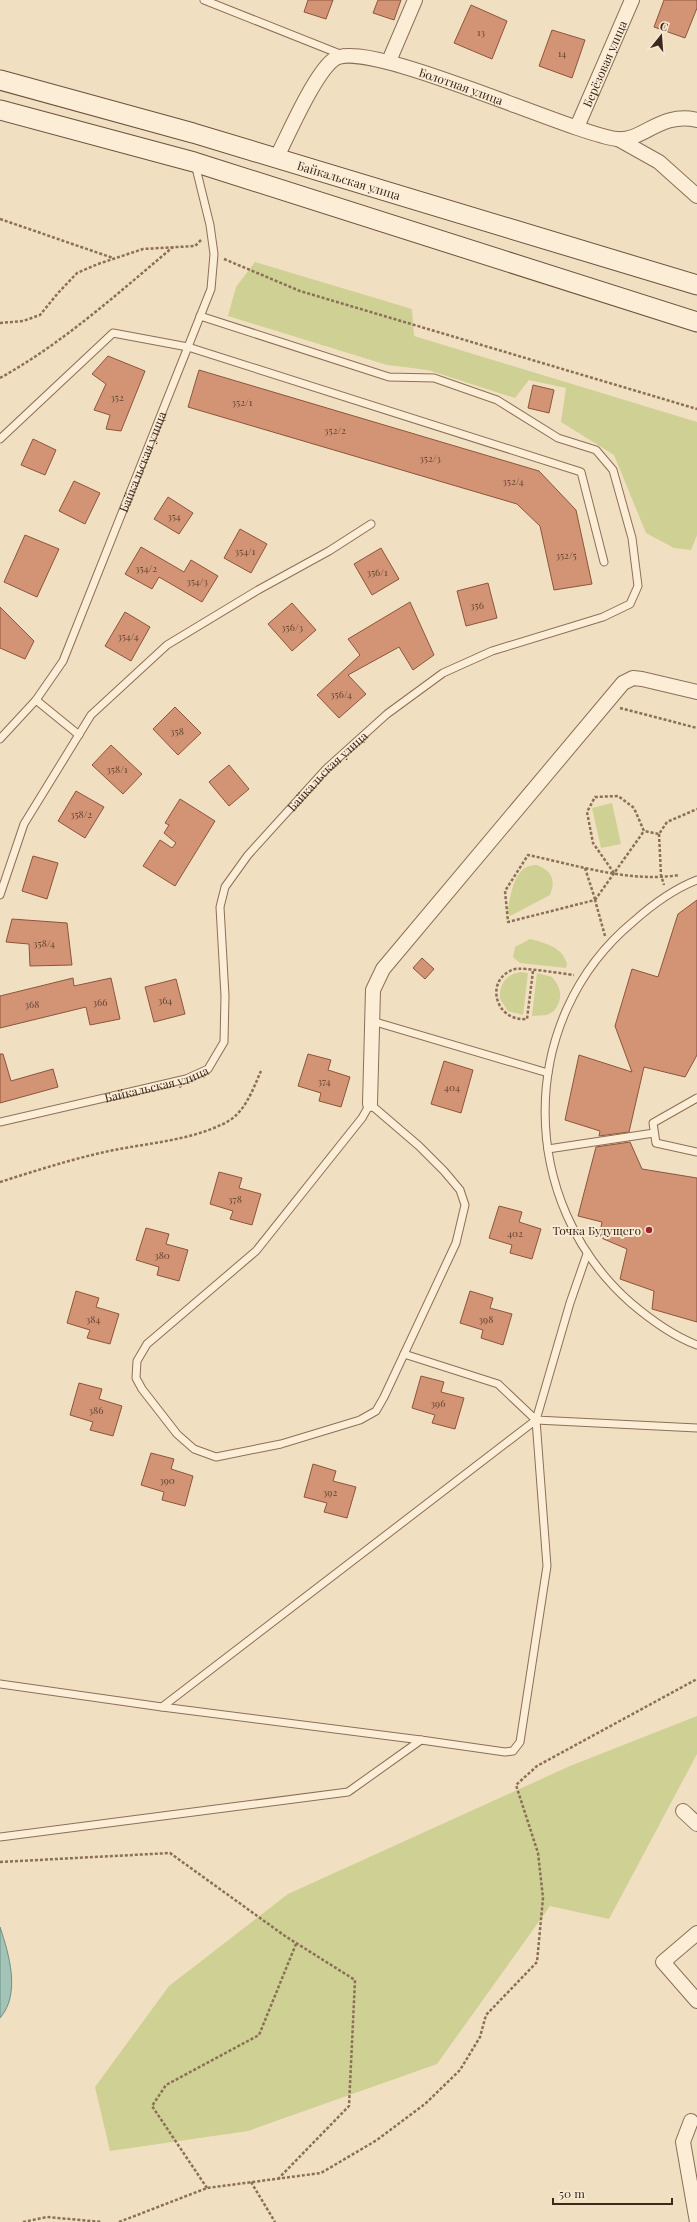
<svg xmlns="http://www.w3.org/2000/svg" width="697" height="2222" font-family="'Playfair Display',serif">
	<style>
		.green { fill: #ced094 }
		.water { fill: #a4c3b8; stroke: #6a9285 }
		.building { fill: #d29475; stroke: #8d553b }
		.lines { fill: none; stroke-linecap: round; stroke-linejoin: round }
		.service-casing { stroke: #8c6f57; stroke-width: 9 }
		.minor-casing { stroke: #8c6f57; stroke-width: 16 }
		.secondary-casing { stroke: #6e503b; stroke-width: 21 }
		.path { stroke: #8c6f57; stroke-width: 2.5; stroke-dasharray: 3 2; stroke-linecap: butt }
		.service { stroke: #fbedd6; stroke-width: 7 }
		.minor { stroke: #fbedd6; stroke-width: 14 }
		.secondary { stroke: #fbedd6; stroke-width: 19 }
		.poi-dot { fill: #a0232d; stroke: #f8ead2; stroke-width: 1.5 }
		.labels { text-anchor: middle; dominant-baseline: central; stroke-width: 4; stroke-linejoin: round; paint-order: stroke }
		.number-label { font-size: 10px; fill: #614433 }
		.street-label { font-size: 12px; fill: #3b291d; stroke: #f8ead2 }
		.poi-label { font-size: 12px; fill: #3b291d; stroke: #f8ead2; text-anchor: end }
	</style>
	<rect width="100%" height="100%" fill="#f1dfc2"/>
	<g class="green">
		<path d="M255,262l157,47 2,27 283,86v113l-6,15 -17,-2 -28,-15 -32,-78 -53,-33 5,-34 -37,-8 -14,18 -87,-28 -41,-5 -159,-49 8,-29z"/>
		<path d="M612,803l9,41 -20,4 -9,-40z"/>
		<path d="M537,865c15,6 19,15 13,30l-40,21 -3,-4c5,-19 6,-47 30,-47z"/>
		<path d="M530,939c15,4 33,8 37,25l-1,4 -46,-5 -7,-6 2,-10z"/>
		<path d="M520,972l8,1 -5,42 -15,-4 -8,-12c-1,-15 6,-24 20,-27z"/>
		<path d="M537,973l15,4c10,11 11,22 2,34l-7,4 -15,1z"/>
		<path d="M697,1716v38l-88,165 -59,-13 -113,158 -189,67 -138,20 -15,-64 74,-101 119,-92 282,-128z"/>
	</g>
	<path class="water" d="M0,1927c9,27 21,67 0,91z"/>
	<g class="building">
		<path d="M308,0h25l-7,19 -22,-7z"/>
		<path d="M378,0h23l-7,20 -21,-7z"/>
		<path d="M664,0h33v8l-12,30 -31,-11z"/>
		<path d="M471,5l36,16 -15,38 -38,-16z"/>
		<path d="M552,30l33,10 -13,38 -33,-12z"/>
		<path d="M108,356l37,15 -24,60 -15,-2 4,-14 -16,-5 12,-26 -14,-10z"/>
		<path d="M199,370l340,101 37,39 16,74 -38,6 -14,-64 -23,-22 -329,-97z"/>
		<path d="M533,385l21,5 -5,23 -21,-5z"/>
		<path d="M33,439l23,11 -11,25 -24,-10z"/>
		<path d="M74,481l26,12 -15,31 -26,-13z"/>
		<path d="M168,497l25,16 -14,21 -25,-15z"/>
		<path d="M240,529l27,15 -16,29 -27,-15z"/>
		<path d="M25,535l34,14 -22,48 -33,-15z"/>
		<path d="M141,547l43,25 7,-12 27,16 -16,26 -43,-25 -7,12 -27,-15z"/>
		<path d="M381,548l18,31 -27,16 -18,-31z"/>
		<path d="M488,583l9,35 -31,8 -9,-35z"/>
		<path d="M410,602l24,53 -21,15 -14,-23 -51,28 18,19 -27,24 -22,-23 43,-40 -12,-16z"/>
		<path d="M292,603l24,27 -24,21 -24,-27z"/>
		<path d="M0,607l34,34 -9,18 -25,-11z"/>
		<path d="M125,612l25,15 -19,34 -26,-15z"/>
		<path d="M175,707l26,26 -23,22 -25,-26z"/>
		<path d="M111,745l31,29 -19,20 -31,-29z"/>
		<path d="M229,765l20,24 -20,17 -20,-24z"/>
		<path d="M76,791l28,16 -19,31 -27,-17z"/>
		<path d="M180,799l35,22 -40,65 -32,-20 17,-26 12,8 4,-5 -12,-10 5,-8 -4,-2z"/>
		<path d="M33,856l25,7 -11,36 -25,-8z"/>
		<path d="M697,900v155l-12,22 -41,-10 -15,65 -30,4 1,-5 -35,-11 14,-65 53,17 -17,-46 17,-57 26,8 20,-63z"/>
		<path d="M12,919l55,4 5,42 -42,1 -1,-22 -23,-2z"/>
		<path d="M422,958l12,11 -9,10 -12,-11z"/>
		<path d="M73,978l1,8 37,-8 9,41 -30,6 -4,-18 -86,21v-32z"/>
		<path d="M176,979l9,35 -31,8 -9,-35z"/>
		<path d="M0,1054h3l8,27 42,-12 5,18 -58,16z"/>
		<path d="M308,1054l23,6 -3,10 22,7 -9,30 -22,-6 2,-8 -23,-7z"/>
		<path d="M444,1061l29,9 -12,43 -30,-9z"/>
		<path d="M630,1142l12,27 55,9v144l-45,-13 2,-18 -34,-12 7,-30 -28,-12 3,-15 -24,-6 18,-69z"/>
		<path d="M219,1172l23,6 -3,10 22,6 -9,31 -22,-6 3,-8 -23,-7z"/>
		<path d="M499,1206l23,6 -3,10 22,7 -9,30 -22,-6 2,-8 -23,-7z"/>
		<path d="M146,1228l23,6 -3,10 22,6 -9,31 -22,-6 2,-8 -23,-7z"/>
		<path d="M76,1291l23,7 -3,9 23,7 -9,30 -23,-6 3,-8 -23,-7z"/>
		<path d="M470,1291l23,7 -3,10 22,6 -9,31 -22,-7 2,-8 -23,-7z"/>
		<path d="M421,1376l23,6 -3,10 23,6 -9,31 -23,-6 3,-8 -23,-7z"/>
		<path d="M79,1383l23,6 -3,10 23,7 -9,30 -23,-6 3,-8 -23,-7z"/>
		<path d="M151,1453l23,6 -3,10 22,7 -8,30 -23,-6 2,-8 -23,-7z"/>
		<path d="M313,1464l23,7 -3,10 23,6 -9,31 -23,-6 3,-9 -23,-6z"/>
	</g>
	<g class="lines">
		<g class="service-casing">
			<g id="service">
				<path d="M204,0l141,56"/>
				<path d="M0,439l113,-106 75,14 393,125 23,90"/>
				<path d="M36,700l43,35"/>
				<path id="s1" d="M0,739l36,-39 27,-39 148,-372 3,-35 -4,-29 -15,-61"/>
				<path d="M697,880c-23,9 -45,25 -63,41 -119,98 -117,282 -3,382 20,17 42,33 66,42"/>
				<path d="M0,895l24,-71 67,-109 76,-70 91,-55 71,-39 42,-27"/>
				<path d="M372,1021l176,52"/>
				<path d="M697,1098l-44,25 3,20 41,9"/>
				<path d="M370,1104l49,42 25,25 16,19 5,15 -9,38 -72,154 -8,14 -16,9 -79,24 -65,13 -22,-8 -17,-15 -35,-45 -6,-11 1,-17 10,-17 109,-93 106,-133z"/>
				<path id="s2" d="M0,1122l186,-43 22,-10 16,-27 1,-46 -5,-89 5,-20 23,-32 78,-86 61,-55 56,-41 49,-22 111,-34 27,-13 8,-18 -6,-48 -19,-68 -17,-20 -38,-12 -61,-38 -63,-22 -45,-1 -189,-61"/>
				<path d="M548,1149l106,-16"/>
				<path d="M587,1254l-17,49 -34,117 161,8"/>
				<path d="M0,1684l162,23 374,-287"/>
				<path d="M162,1707l259,33"/>
				<path d="M0,1837l348,-45 73,-52 84,12 8,-1 7,-9 27,-176 -11,-146 -38,-36 -94,-30"/>
			</g>
		</g>
		<g class="minor-casing">
			<g id="minor">
				<path d="M389,61l26,-61"/>
				<path id="s3" d="M577,127l55,-127"/>
				<path d="M618,139l41,23 38,34"/>
				<path id="s4" d="M276,159c12,-24 38,-84 57,-99 29,-25 236,73 284,79 25,3 44,-28 80,-19"/>
				<path d="M370,1104l3,-114 10,-21 240,-286 10,-5 9,1 55,13"/>
				<path d="M683,1811l14,13"/>
				<path d="M697,1933l-34,29 34,39"/>
				<path d="M691,2121l-8,21 14,80"/>
			</g>
		</g>
		<g class="secondary-casing">
			<g id="secondary">
				<path id="s5" d="M0,80l193,53 504,152"/>
				<path d="M0,110l194,52 503,160"/>
			</g>
		</g>
		<g class="path">
			<path d="M0,219l113,39"/>
			<path d="M224,259l76,32 397,118"/>
			<path d="M0,323l23,-2 17,-6 18,-22 19,-20 21,-9 45,-15 52,-3 6,-6"/>
			<path d="M0,378c63,-35 117,-84 173,-131"/>
			<path d="M620,708l77,20"/>
			<path d="M659,834l2,41 3,10"/>
			<path d="M585,868l10,31"/>
			<path d="M614,873l-21,-30 -6,-31 8,-15 23,-1 16,12 10,23 15,3 8,-12 30,-13"/>
			<path d="M595,900l49,-69"/>
			<path d="M605,936l-10,-36 -87,22 -3,-31 23,-36c48,10 102,28 151,20"/>
			<path d="M533,971l-6,48c-33,3 -43,-41 -12,-50 7,-2 50,5 59,6"/>
			<path d="M0,1182c38,-12 75,-24 114,-32 36,-7 76,-10 109,-26 22,-10 29,-33 38,-53"/>
			<path d="M0,1862l170,-9 115,83 70,44 -6,126 -71,73"/>
			<path d="M251,2182l24,40"/>
			<path d="M207,2188l-55,-82 14,-21 93,-50 37,-91"/>
			<path d="M23,2222l24,-5 55,5"/>
			<path d="M119,2222l88,-34 114,-15 56,-33 48,-36 35,-34 20,-33 6,-22 51,-53 6,-64 -5,-45 -22,-68 21,-19 160,-87"/>
		</g>
		<use href="#service" class="service"/>
		<use href="#minor" class="minor"/>
		<use href="#secondary" class="secondary"/>
	</g>
	<circle class="poi-dot" cx="649" cy="1230" r="4"/>
	<g class="labels">
		<g class="number-label">
			<text x="481" y="32">13</text>
			<text x="562" y="53">14</text>
			<text x="117" y="397">352</text>
			<text x="242" y="402">352/1</text>
			<text x="335" y="430">352/2</text>
			<text x="430" y="458">352/3</text>
			<text x="513" y="481">352/4</text>
			<text x="174" y="516">354</text>
			<text x="245" y="551">354/1</text>
			<text x="566" y="555">352/5</text>
			<text x="146" y="568">354/2</text>
			<text x="377" y="572">356/1</text>
			<text x="197" y="581">354/3</text>
			<text x="477" y="605">356</text>
			<text x="292" y="627">356/3</text>
			<text x="128" y="636">354/4</text>
			<text x="341" y="694">356/4</text>
			<text x="177" y="731">358</text>
			<text x="117" y="769">358/1</text>
			<text x="81" y="814">358/2</text>
			<text x="44" y="943">358/4</text>
			<text x="165" y="1000">364</text>
			<text x="100" y="1002">366</text>
			<text x="32" y="1004">368</text>
			<text x="324" y="1081">374</text>
			<text x="452" y="1087">404</text>
			<text x="235" y="1199">378</text>
			<text x="515" y="1233">402</text>
			<text x="162" y="1255">380</text>
			<text x="93" y="1319">384</text>
			<text x="486" y="1319">398</text>
			<text x="438" y="1403">396</text>
			<text x="96" y="1410">386</text>
			<text x="167" y="1480">390</text>
			<text x="330" y="1492">392</text>
		</g>
		<g class="street-label">
			<text stroke="none"><textPath href="#s3" startOffset="69">Берёзовая улица</textPath></text>
			<text stroke="none"><textPath href="#s4" startOffset="248">Болотная улица</textPath></text>
			<text stroke="none"><textPath href="#s5" startOffset="363">Байкальская улица</textPath></text>
			<text stroke="none"><textPath href="#s1" startOffset="315">Байкальская улица</textPath></text>
			<text stroke="none"><textPath href="#s2" startOffset="557">Байкальская улица</textPath></text>
			<text stroke="none"><textPath href="#s2" startOffset="161">Байкальская улица</textPath></text>
		</g>
		<g class="poi-label">
			<text x="641" y="1230">Точка Будущего</text>
		</g>
	</g>
	<g transform="translate(661 36) rotate(17)" stroke="#f8ead2" stroke-width="3" paint-order="stroke">
	<path d="M0-3L7 15L0 10L-7 15Z" fill="#3b291d"/>
	<text y="-6" font-size="11" font-weight="bold" text-anchor="middle" fill="#3b291d">С</text>
	</g>
	<path d="M553 2198v6h119v-6" fill="none" stroke="#3b291d" stroke-width="2"/>
	<text x="559" y="2198" font-size="12" fill="#3b291d" stroke="#f8ead2" stroke-width="3" paint-order="stroke">50 m</text>
</svg>
